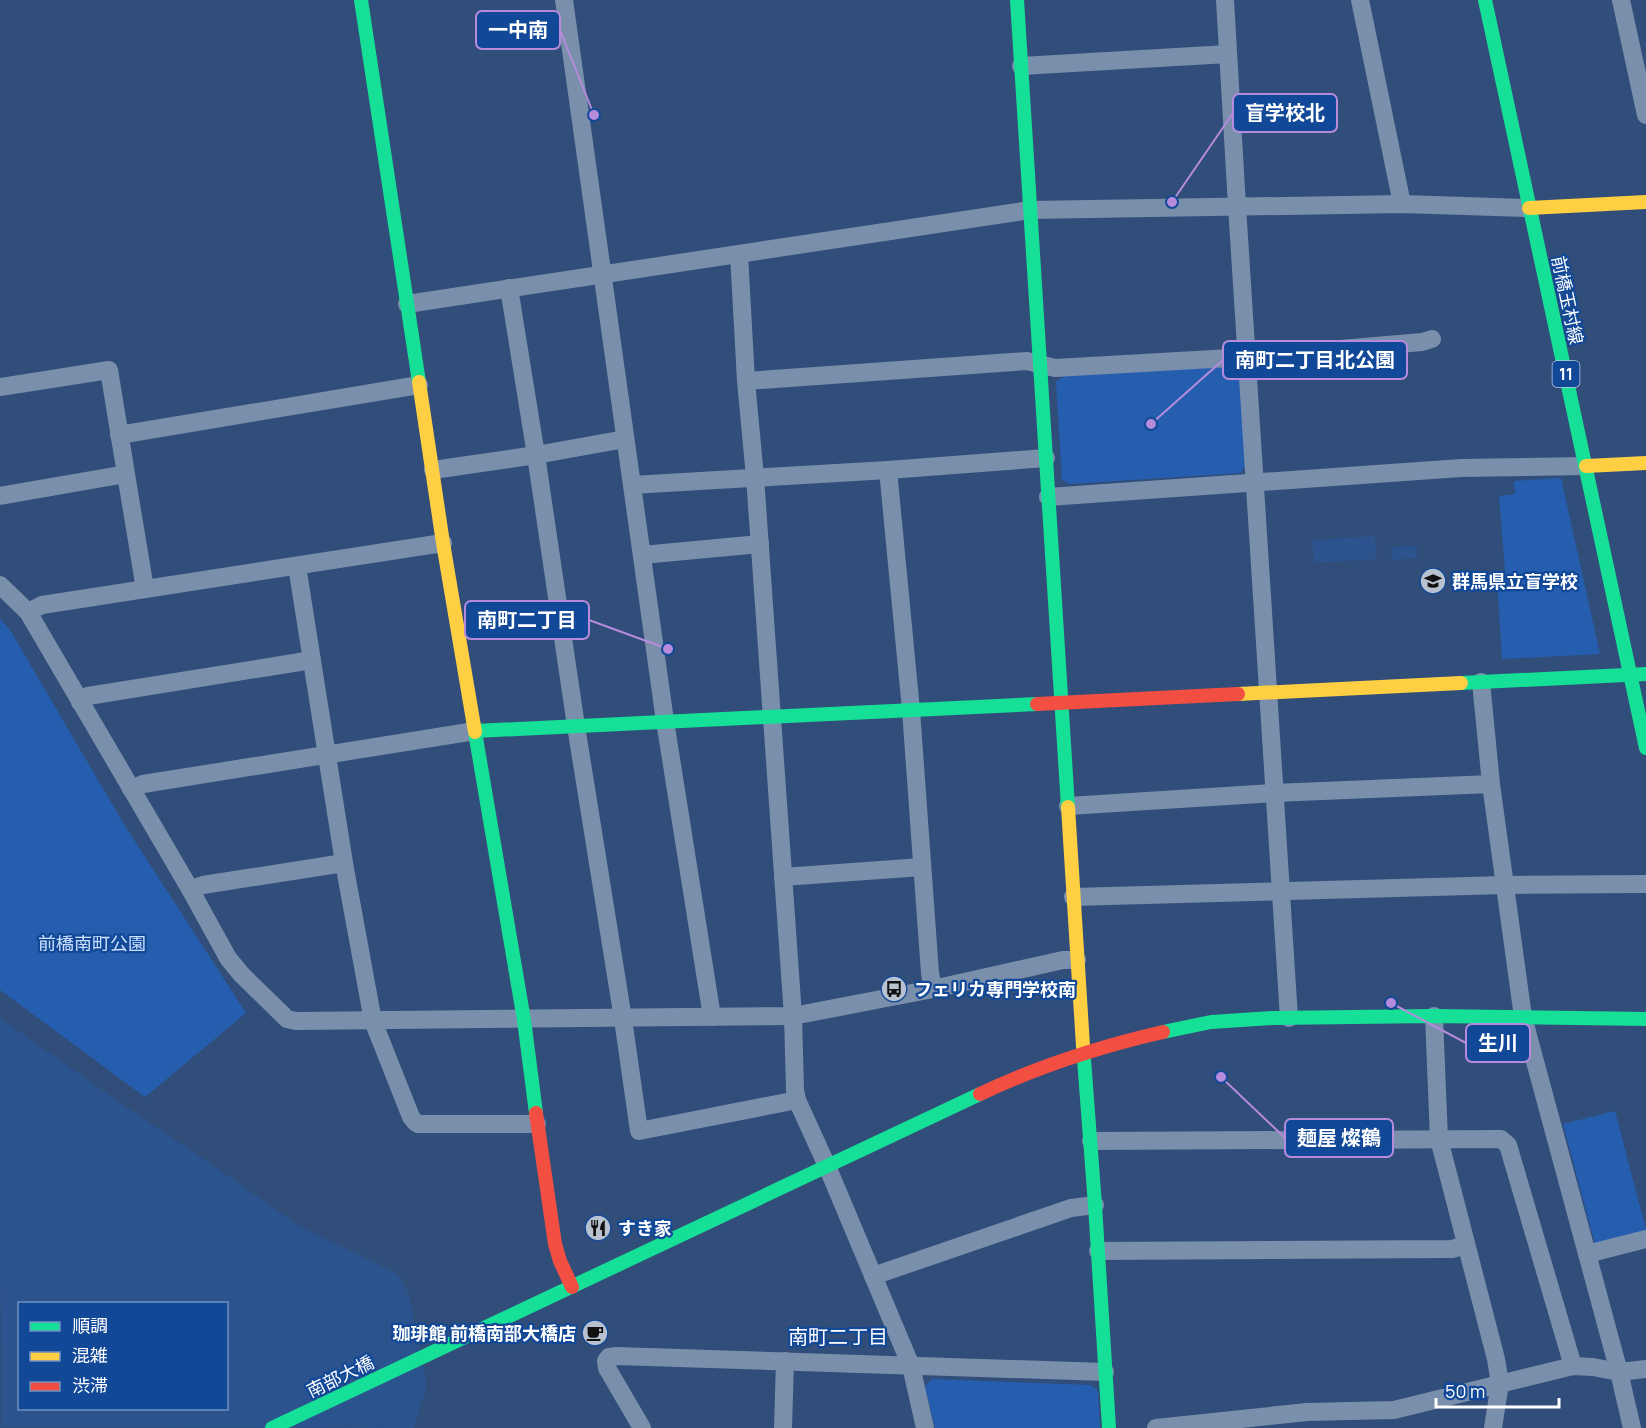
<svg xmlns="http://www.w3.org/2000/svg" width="1646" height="1428" font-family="Manrope,'Noto Sans JP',sans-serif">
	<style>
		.green { fill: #265eaf }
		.water { fill: #2b538d; fill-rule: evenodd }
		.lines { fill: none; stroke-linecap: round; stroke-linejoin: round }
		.street { stroke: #7a8fab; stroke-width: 18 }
		.fast { stroke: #16e098; stroke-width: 14 }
		.slow { stroke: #ffcf43; stroke-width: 14 }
		.jam { stroke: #f24e42; stroke-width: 14 }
		.labels { text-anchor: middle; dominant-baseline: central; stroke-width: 4.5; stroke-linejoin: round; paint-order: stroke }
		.shield { fill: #114898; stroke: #b8c8e0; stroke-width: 1.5 }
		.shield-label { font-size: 16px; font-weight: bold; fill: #fff }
		.street-label { font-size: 18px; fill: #fff; stroke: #114898 }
		.poi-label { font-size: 18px; font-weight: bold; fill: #fff; stroke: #114898; text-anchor: start }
		.park-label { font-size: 18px; fill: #cae0fe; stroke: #114898 }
		.neighbourhood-label { font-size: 20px; fill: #fff; stroke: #114898 }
		.leader { fill: none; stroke: #b68bdc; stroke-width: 2 }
		.callout-dot { fill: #b68bdc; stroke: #114898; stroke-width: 2 }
		.callout { fill: #114898; stroke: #b68bdc; stroke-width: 2 }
		.callout-label { font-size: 20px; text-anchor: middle; font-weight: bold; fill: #fff }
	</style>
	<rect width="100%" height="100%" fill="#304e79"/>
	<g class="green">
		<path d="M1232,366l7,6 7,93 -6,8 -170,11 -8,-4 -6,-98 8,-6z"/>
		<path d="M1561,478l39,176 -98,5 -5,-78 8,-10 -6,-75 16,-2 -1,-13z"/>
		<path d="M0,619l10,11 115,196 121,187 -101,84 -145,-107z"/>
		<path d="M1615,1111l31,119 -51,14 -32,-120z"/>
		<path d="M932,1379l159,6 7,6 2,37h-165l-10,-41z"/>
	</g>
	<g class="water">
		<path d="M1375,536l1,23 -62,4 -2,-23z"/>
		<path d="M1417,546v12l-25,2 -1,-13z"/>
		<path d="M0,1018l122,86 82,55 94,66 100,49 11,21 18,90 -13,43 -413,-1zM20,1304h206v104h-206z"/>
	</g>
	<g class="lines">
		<g class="street">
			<path d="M564,0l101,721 47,296"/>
			<path d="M1225,0l12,206 52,812"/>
			<path d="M1360,0l42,204"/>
			<path d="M1621,0l25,115"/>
			<path d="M1021,66l207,-12"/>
			<path d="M739,254l7,127 9,96 38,539 2,74 2,10 30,66 84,200 14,62"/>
			<path d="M509,288l27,167 40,271 47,293 16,112 158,-31"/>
			<path d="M407,304l623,-94 372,-6 127,4"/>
			<path d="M746,381l281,-20 28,7 193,-11 174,-15 10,-3"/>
			<path d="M0,387l109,-17 17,104 -126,22"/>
			<path d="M119,435l300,-50"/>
			<path d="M433,470l103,-15 89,-16"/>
			<path d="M888,470l23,240 19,263 3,16"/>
			<path d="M126,474l19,115"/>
			<path d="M632,485l256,-15 158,-12"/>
			<path d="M1048,497l413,-29 125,-2"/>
			<path d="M642,555l118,-11"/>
			<path d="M297,566l47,297 26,142 3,16 38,96 4,5 3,2h119"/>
			<path d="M0,585l28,27 162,277 38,69 13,16 46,45 9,2 497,-5 140,-27 130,-29h14"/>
			<path d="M28,612l14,-7 401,-62"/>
			<path d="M1481,682l10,102 32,233 96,355 13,56"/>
			<path d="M80,702l8,-6 224,-36"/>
			<path d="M131,789l12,-5 332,-53"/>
			<path d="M1068,806l206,-13 217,-9"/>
			<path d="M783,877l139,-10"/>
			<path d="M190,889l13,-4 141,-22"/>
			<path d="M1073,897l432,-12 141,-1"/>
			<path d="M1434,1016l5,123 57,220 4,24 -7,45"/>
			<path d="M1091,1141l410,-2 7,6 65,221"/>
			<path d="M1098,1251l354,-2 14,-4"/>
			<path d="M1587,1254l59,-15"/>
			<path d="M873,1276l198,-68 24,-3"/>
			<path d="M642,1428l-35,-60 -1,-7 3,-4 8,-1 488,16"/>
			<path d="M783,1428l2,-67"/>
			<path d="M1156,1428l151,-16 87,-2 179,-44 20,1 26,5 27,-3"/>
		</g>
		<g class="fast">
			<path d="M361,0l58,382"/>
			<path d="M1017,0l51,807"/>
			<path d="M1485,0l161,748"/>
			<path d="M1461,683l185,-9"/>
			<path d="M475,731l562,-27"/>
			<path d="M475,732l49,288 12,93"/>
			<path d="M1163,1032l48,-10 62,-4 161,-2 212,3"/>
			<path d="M1083,1046l12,159 14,223"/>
			<path d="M272,1428l708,-334"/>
		</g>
		<g class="slow">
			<path d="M1529,208l117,-6"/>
			<path d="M419,382l24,161 32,189"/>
			<path d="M1586,466l60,-3"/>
			<path d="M1238,694l223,-11"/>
			<path d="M1068,807l15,239"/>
		</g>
		<g class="jam">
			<path d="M1037,704l201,-10"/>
			<path d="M980,1094c57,-27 122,-48 183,-62"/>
			<path d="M536,1113l19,131 5,17 12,26"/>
		</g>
	</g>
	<defs>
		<g id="school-disc" transform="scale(1.35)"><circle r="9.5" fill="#b7c1d0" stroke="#114898"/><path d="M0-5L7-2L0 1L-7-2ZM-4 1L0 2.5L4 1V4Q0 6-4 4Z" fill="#111"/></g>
		<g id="bus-disc" transform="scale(1.35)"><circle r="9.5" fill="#b7c1d0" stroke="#114898"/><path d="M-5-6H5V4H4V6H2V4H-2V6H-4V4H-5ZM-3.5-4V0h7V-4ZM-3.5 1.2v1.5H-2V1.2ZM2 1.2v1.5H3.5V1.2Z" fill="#111"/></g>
		<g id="restaurant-disc" transform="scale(1.35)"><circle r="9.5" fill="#b7c1d0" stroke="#114898"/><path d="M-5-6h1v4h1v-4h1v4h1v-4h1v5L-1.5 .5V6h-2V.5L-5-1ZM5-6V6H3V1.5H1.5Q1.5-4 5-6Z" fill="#111"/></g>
		<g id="cafe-disc" transform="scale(1.35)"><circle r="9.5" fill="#b7c1d0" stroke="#114898"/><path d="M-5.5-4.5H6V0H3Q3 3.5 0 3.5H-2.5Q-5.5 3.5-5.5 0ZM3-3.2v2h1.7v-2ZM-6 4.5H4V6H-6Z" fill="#111"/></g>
	</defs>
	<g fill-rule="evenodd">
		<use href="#school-disc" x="1433" y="581"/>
		<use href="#bus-disc" x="894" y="989"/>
		<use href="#restaurant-disc" x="598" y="1228"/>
		<use href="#cafe-disc" x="595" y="1333"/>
	</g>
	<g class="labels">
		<rect class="shield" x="1552.5" y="361" width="27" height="26" rx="4.5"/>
		<g class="shield-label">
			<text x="1566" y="374">11</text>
		</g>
		<g class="street-label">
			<text transform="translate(1568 300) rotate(78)">前橋玉村線</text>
			<text transform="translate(340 1376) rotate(-26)">南部大橋</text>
		</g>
		<g class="poi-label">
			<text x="1452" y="581">群馬県立盲学校</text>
			<text x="914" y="989">フェリカ専門学校南</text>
			<text x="618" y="1228">すき家</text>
			<text x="576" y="1333" text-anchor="end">珈琲館 前橋南部大橋店</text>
		</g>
		<g class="park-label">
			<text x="92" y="943">前橋南町公園</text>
		</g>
		<g class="neighbourhood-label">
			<text x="838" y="1336">南町二丁目</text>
		</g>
	</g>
	<path class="leader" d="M594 115L560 30M1172 202L1233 113M1151 424L1223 360M668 649L589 620M1391 1003L1466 1043M1221 1077L1285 1138"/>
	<g class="callout-dot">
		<circle cx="594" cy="115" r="6"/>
		<circle cx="1172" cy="202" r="6"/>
		<circle cx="1151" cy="424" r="6"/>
		<circle cx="668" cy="649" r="6"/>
		<circle cx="1391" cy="1003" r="6"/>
		<circle cx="1221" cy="1077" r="6"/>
	</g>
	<g class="callout">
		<rect x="476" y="11" width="84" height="38" rx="6"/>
		<rect x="1233" y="94" width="104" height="38" rx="6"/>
		<rect x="1223" y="341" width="184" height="38" rx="6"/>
		<rect x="465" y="601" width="124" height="38" rx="6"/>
		<rect x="1466" y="1024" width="64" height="38" rx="6"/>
		<rect x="1285" y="1119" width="108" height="38" rx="6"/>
	</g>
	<g class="callout-label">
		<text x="518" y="37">一中南</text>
		<text x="1285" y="120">盲学校北</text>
		<text x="1315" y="367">南町二丁目北公園</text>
		<text x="527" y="627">南町二丁目</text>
		<text x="1498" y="1050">生川</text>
		<text x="1339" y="1145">麺屋 燦鶴</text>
	</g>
	<rect x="18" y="1302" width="210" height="108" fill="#114898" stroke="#7091c1" stroke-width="1.5"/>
	<rect x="30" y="1322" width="30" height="9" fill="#16e098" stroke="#7091c1" stroke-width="1.5"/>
	<text x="72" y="1332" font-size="18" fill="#ffffff">順調</text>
	<rect x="30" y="1352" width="30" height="9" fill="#ffcf43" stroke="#7091c1" stroke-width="1.5"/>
	<text x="72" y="1362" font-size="18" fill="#ffffff">混雑</text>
	<rect x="30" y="1382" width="30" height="9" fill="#f24e42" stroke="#7091c1" stroke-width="1.5"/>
	<text x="72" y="1392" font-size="18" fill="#ffffff">渋滞</text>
	<path d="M1436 1398v9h123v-9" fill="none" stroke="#ffffff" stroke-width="3"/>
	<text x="1445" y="1398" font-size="18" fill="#ffffff" stroke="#114898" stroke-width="4.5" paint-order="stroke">50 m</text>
</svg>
